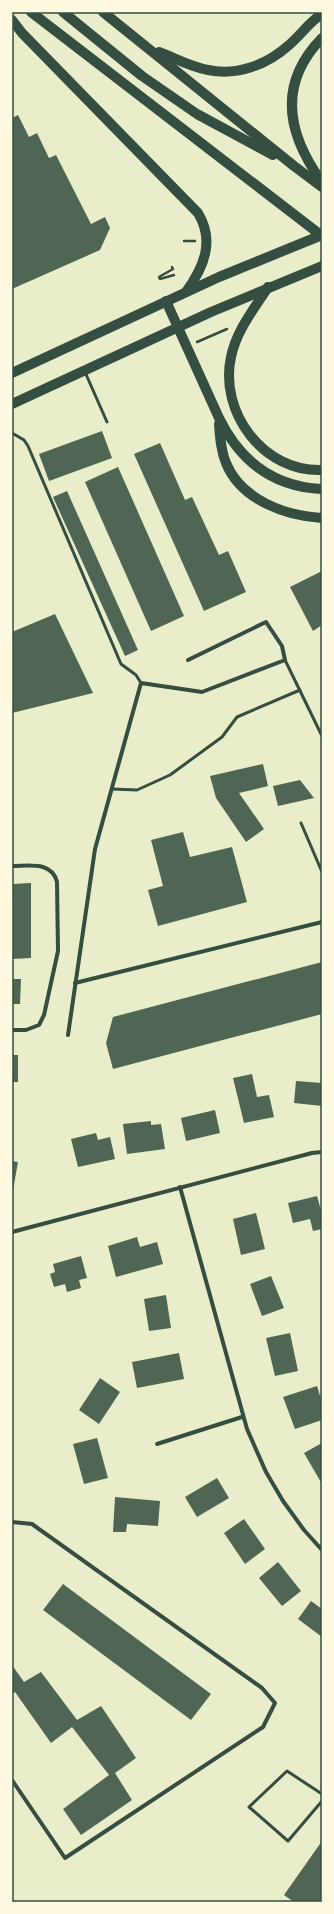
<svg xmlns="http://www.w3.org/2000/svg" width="334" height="1914" font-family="Montserrat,sans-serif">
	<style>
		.building { fill: #4f6655 }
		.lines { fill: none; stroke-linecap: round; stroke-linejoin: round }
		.path { stroke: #344e41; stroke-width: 2.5 }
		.service { stroke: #344e41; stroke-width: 3 }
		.minor { stroke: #344e41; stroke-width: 4 }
		.primary { stroke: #344e41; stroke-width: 10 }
		.neatline { fill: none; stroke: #344e41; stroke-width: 1.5 }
	</style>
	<rect width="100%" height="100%" fill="#e9edc9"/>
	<g class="building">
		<path d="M18,115l11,22 8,-4 12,25 7,-3 35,69 14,-7 5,11 -10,22 -88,39v-171z"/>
		<path d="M102,431l10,27 -63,23 -10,-27z"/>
		<path d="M160,443l25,57 7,-3 27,58 9,-4 18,41 -42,19 -70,-157z"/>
		<path d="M118,467l66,149 -33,15 -66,-149z"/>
		<path d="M67,491l71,159 -13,6 -72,-159z"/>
		<path d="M322,571v54l-9,6 -23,-44z"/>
		<path d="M55,614l38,79 -81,20v-81z"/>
		<path d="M263,764l5,22 -29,7 25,36 -18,13 -30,-44 -6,-22z"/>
		<path d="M300,780l14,18 -36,8 -5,-20z"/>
		<path d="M183,832l7,25 42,-10 15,55 -89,24 -10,-36 15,-4 -12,-46z"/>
		<path d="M31,883v75l-19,1v-75z"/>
		<path d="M322,962v52l-209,55 -7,-26 7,-26z"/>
		<path d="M12,979h9l-1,25h-8z"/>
		<rect x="12" y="1055" width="6" height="27"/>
		<path d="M252,1074l5,23 12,-2 5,22 -30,6 -11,-45z"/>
		<path d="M296,1081l26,2v23l-28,-3z"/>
		<path d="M215,1110l5,23 -34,8 -5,-23z"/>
		<path d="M151,1121v4l10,-1 4,25 -38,5 -4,-30z"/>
		<path d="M96,1133l2,7 12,-3 5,22 -37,8 -7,-28z"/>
		<path d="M12,1161l6,1 -5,28h-1z"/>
		<path d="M317,1196l5,18v15l-9,2 -3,-12 -17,4 -5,-20z"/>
		<path d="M256,1213l9,36 -24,6 -8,-36z"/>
		<path d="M137,1237l3,10 17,-5 6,22 -47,13 -8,-31z"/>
		<path d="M81,1256l6,22 -8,2 2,8 -14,4 -2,-8 -11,3 -4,-13 5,-2 -2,-8z"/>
		<path d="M271,1276l13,32 -22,8 -12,-32z"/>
		<path d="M166,1295l5,33 -22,3 -5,-32z"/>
		<path d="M290,1333l8,38 -23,5 -9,-38z"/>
		<path d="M179,1353l5,26 -47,9 -5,-26z"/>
		<path d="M100,1378l20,14 -21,32 -20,-14z"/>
		<path d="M317,1386l5,16v18l-27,9 -12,-32z"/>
		<path d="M97,1438l11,40 -24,6 -11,-40z"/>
		<path d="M322,1443v41l-18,-31z"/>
		<path d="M217,1478l12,20 -32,19 -12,-20z"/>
		<path d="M115,1497l45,4 -2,25 -31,-2 -1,8h-13z"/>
		<path d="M244,1519l21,30 -20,15 -21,-31z"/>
		<path d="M278,1562l23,29 -19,15 -23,-28z"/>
		<path d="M63,1584l148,110 -20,26 -148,-110z"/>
		<path d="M311,1601l11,8v28l-24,-18z"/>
		<path d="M12,1665l12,17 17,-10 36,48 24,-14 35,52 -21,15 17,27 -51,35 -18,-26 46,-34 -37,-48 -21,16 -36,-51 -3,2z"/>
		<path d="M322,1841v61h-28l-10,-7z"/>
	</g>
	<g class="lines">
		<g class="path">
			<path d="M184,241h11"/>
			<path d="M172,267l1,2 -14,8 1,2 14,-4"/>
			<path d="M197,342l30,-13"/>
		</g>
		<g class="service">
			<path d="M85,372l22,50"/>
			<path d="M12,433l12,7 4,6 93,218 15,11 5,8"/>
			<path d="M285,660l37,76"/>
			<path d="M112,789l25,1 33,-15 52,-38 15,-20 63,-27"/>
			<path d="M301,823l21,49"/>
			<path d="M322,1794l-35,-23 -38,36 39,34 34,-40"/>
		</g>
		<g class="minor">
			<path d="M12,866c17,0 40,-5 45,16l1,69 -14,64 -5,10 -13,5h-14"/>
			<path d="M75,983l247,-61"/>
			<path d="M68,1035l27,-186 46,-166 61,9 83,-32 -3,-14 -16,-24 -78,38"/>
			<path d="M180,1187l67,242 19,43 17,29 21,29 18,20"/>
			<path d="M12,1232l300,-79 10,-1"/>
			<path d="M157,1444l85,-27"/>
			<path d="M12,1522l20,2 230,164 13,15 -12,24 -198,131 -53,-78"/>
		</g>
		<g class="primary">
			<path d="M31,12l291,224"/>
			<path d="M63,12l79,64 55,38 76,41"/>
			<path d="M103,12l191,154 28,21"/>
			<path d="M12,20l10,13 176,180c17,28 6,54 -12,79"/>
			<path d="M322,38c-45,46 -35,96 0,144"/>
			<path d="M159,52c16,6 32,15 49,18 29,6 59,-5 81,-25 12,-10 20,-23 33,-31"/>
			<path d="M268,287c-14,22 -32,44 -37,70 -12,55 32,115 91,113"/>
			<path d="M166,301l53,117c21,43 54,69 103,71"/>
			<path d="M12,373l207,-96 103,-42"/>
			<path d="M12,404l199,-92 111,-46"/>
			<path d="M219,424c1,14 2,27 7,39 15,37 60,53 96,55"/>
		</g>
	</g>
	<rect width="334" height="1914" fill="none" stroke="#fefae0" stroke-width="26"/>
	<rect x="13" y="13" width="308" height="1888" class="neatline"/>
</svg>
